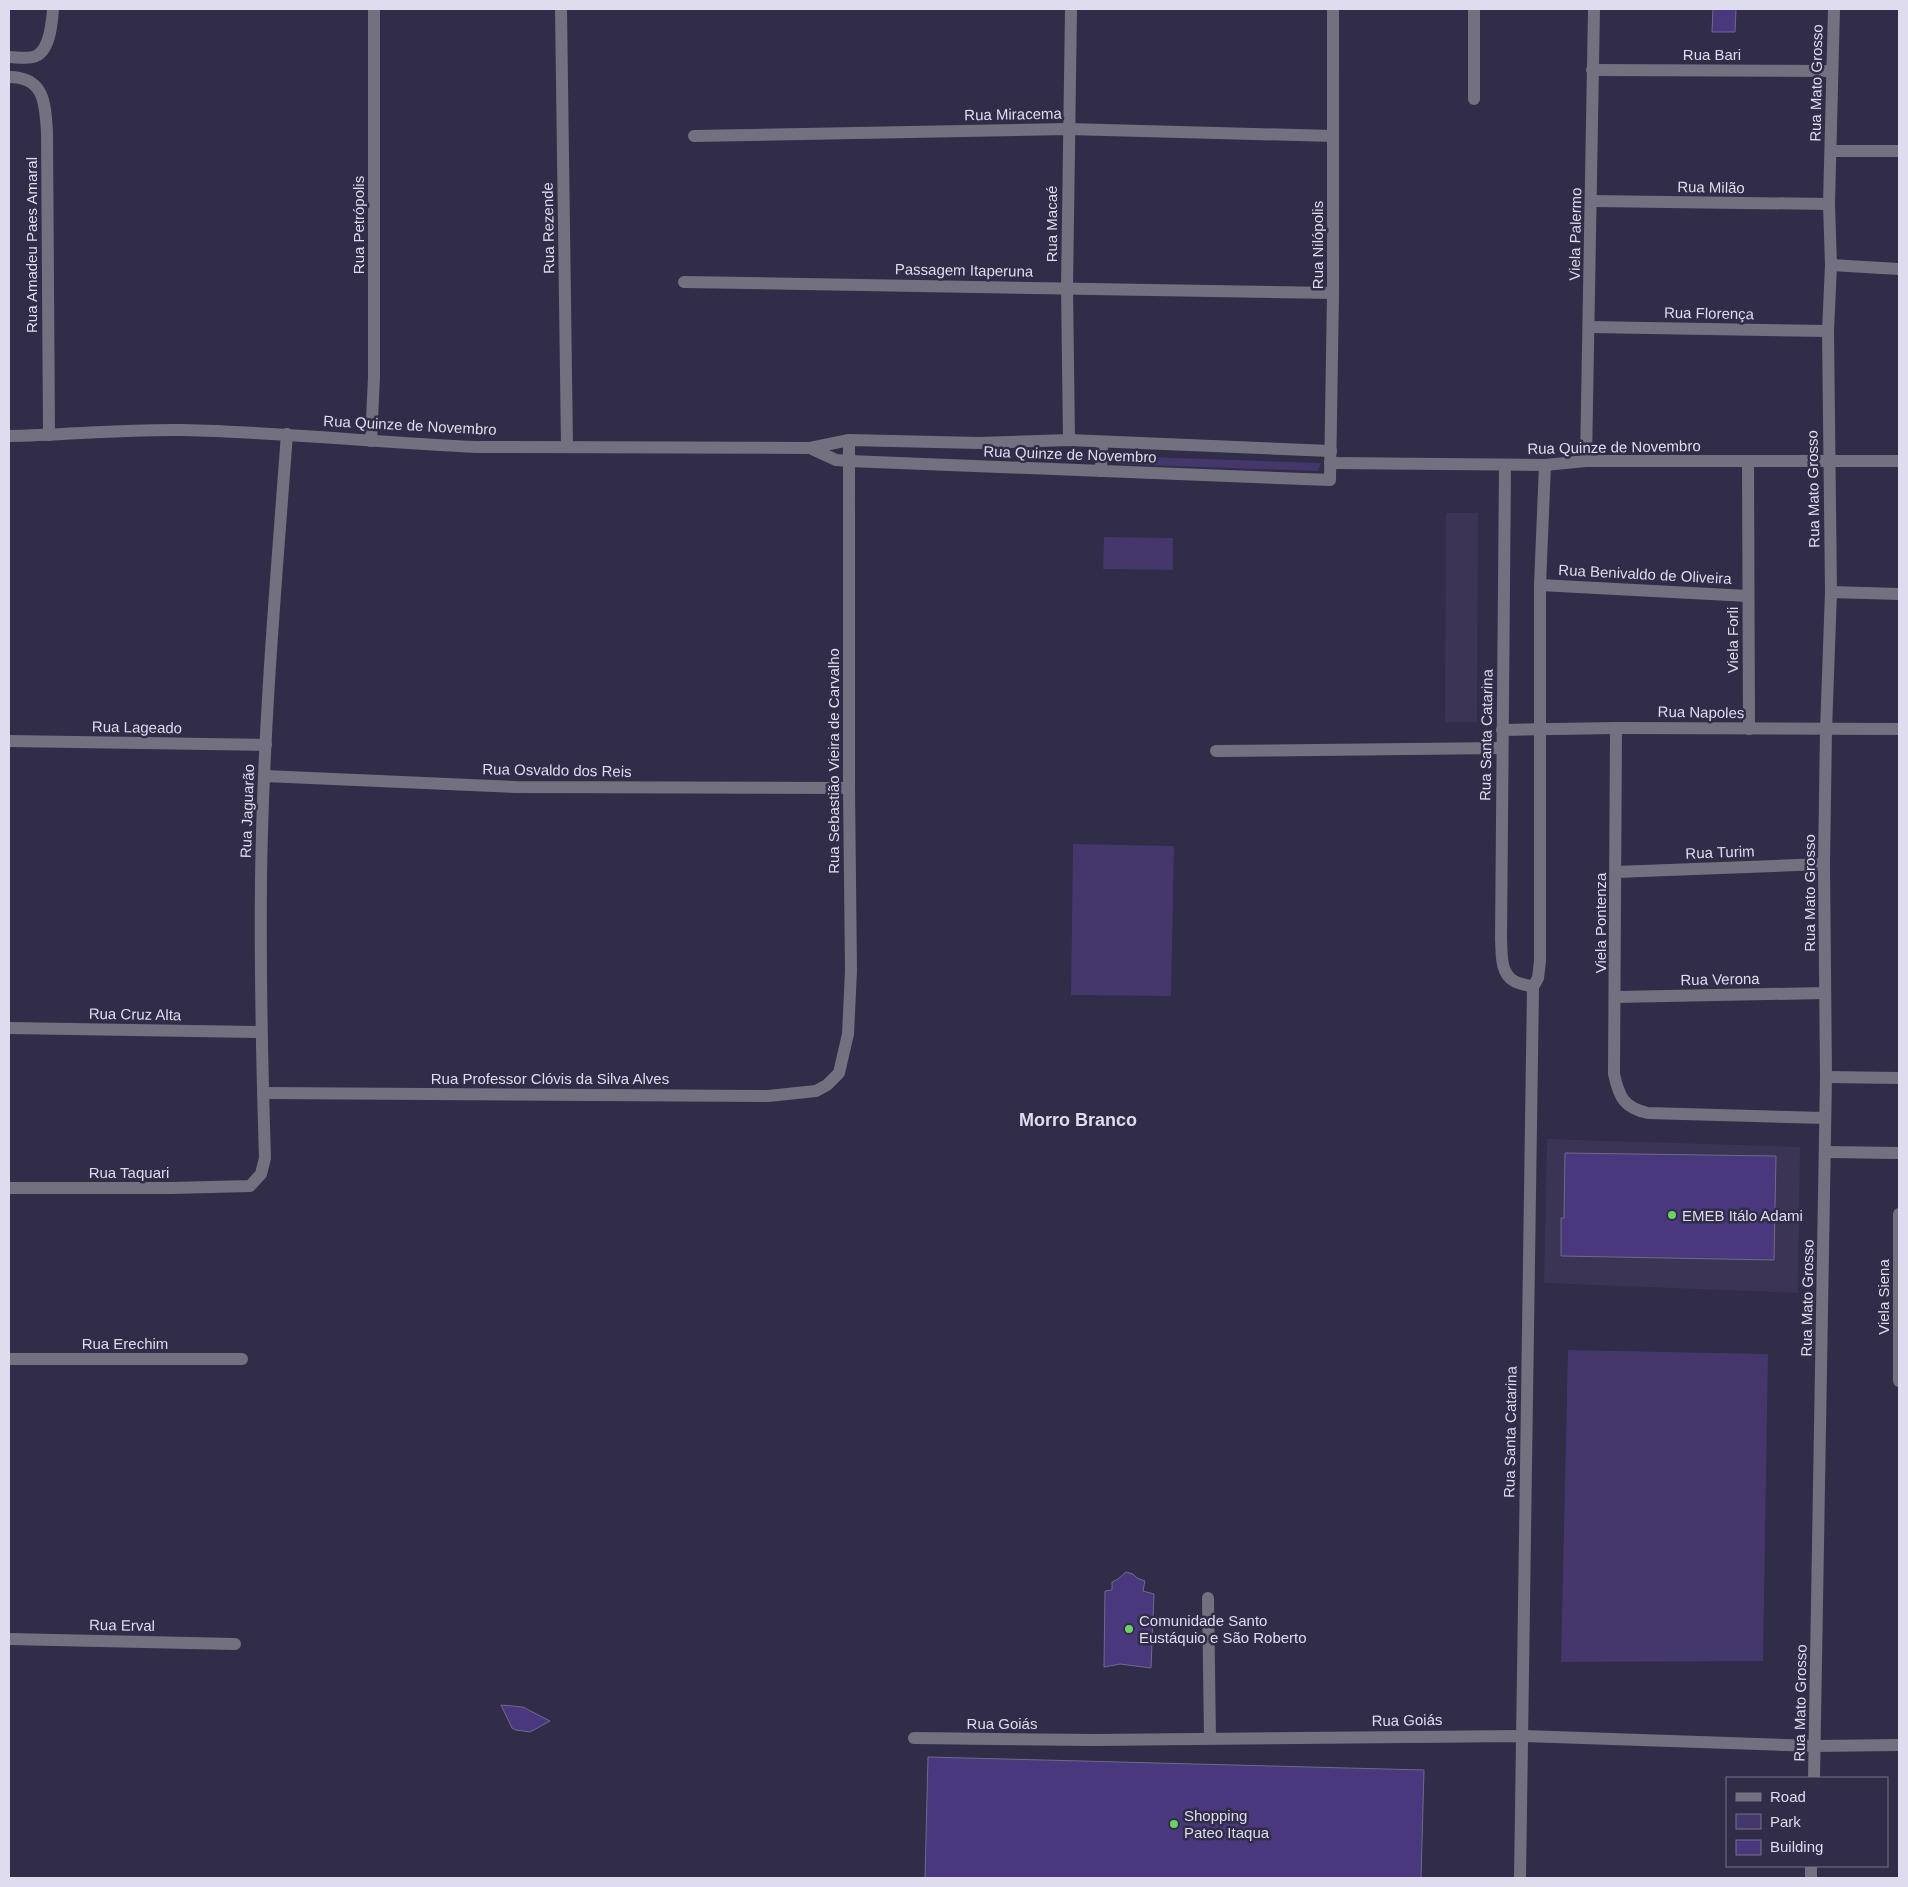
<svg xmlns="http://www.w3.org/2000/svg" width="1908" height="1887" font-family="Arial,sans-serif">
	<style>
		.built { fill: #3b3455 }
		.green { fill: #43376b }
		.building { fill: #4a387f; stroke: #6f6a89 }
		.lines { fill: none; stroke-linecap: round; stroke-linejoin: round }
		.minor { stroke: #73717f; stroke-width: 12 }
		.poi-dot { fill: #6bd363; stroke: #312c47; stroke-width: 2 }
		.labels { text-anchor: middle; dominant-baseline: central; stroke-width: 5; stroke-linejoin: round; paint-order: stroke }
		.street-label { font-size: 15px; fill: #dedcee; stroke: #312c47 }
		.poi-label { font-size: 15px; fill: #dedcee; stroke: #312c47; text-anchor: start }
		.quarter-label { font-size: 18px; font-weight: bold; fill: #dedcee; stroke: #312c47 }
	</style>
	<rect width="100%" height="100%" fill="#312c47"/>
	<g class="built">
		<path d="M1446,513h32l-1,209h-32z"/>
		<path d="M1547,1139l253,8 -2,146 -254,-10z"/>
	</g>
	<g class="green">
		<path d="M1116,456l205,7 -3,8 -203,-7z"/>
		<path d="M1104,537l69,1v32l-70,-1z"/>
		<path d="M1073,844l101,2 -3,150 -100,-1z"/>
		<path d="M1568,1350l200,4 -5,307 -202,1z"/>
	</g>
	<g class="building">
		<path d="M1713,9h23l-1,23h-23z"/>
		<path d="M1565,1153l211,3 -2,104 -213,-4v-38h3z"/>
		<path d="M1126,1572l7,2 4,4 8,3 -2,10 11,3 -3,74 -31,-4 -16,3 1,-76 7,-1v-8l6,-3z"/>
		<path d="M501,1705l22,2 27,14 -20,11 -14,-2 -4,-2z"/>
		<path d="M928,1757l496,13 -3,108h-496z"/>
	</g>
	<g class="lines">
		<g class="minor">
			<path d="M561,9l6,438"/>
			<path d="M1474,9v90"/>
			<path d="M9,57c7,0 16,2 24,0 17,-4 19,-34 20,-48"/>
			<path d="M1592,70l239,1"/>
			<path d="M9,77c36,0 36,27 38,55l2,303"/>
			<path d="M694,136l374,-7 265,7"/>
			<path d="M1831,151h68"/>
			<path d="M1592,201l237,3"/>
			<path d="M1831,265l68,4"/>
			<path d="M684,282l649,11"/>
			<path d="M1589,327l239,4"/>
			<path d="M9,436c58,-1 116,-7 174,-6 99,2 197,13 295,17l332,1 39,-8 130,3 90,-3 262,11"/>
			<path d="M1069,440l-2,-153 4,-278"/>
			<path d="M371,441l3,-64v-368"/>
			<path d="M810,448l26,12 13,1 481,19 3,-187v-284"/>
			<path d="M1586,461l8,-452"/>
			<path d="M1748,461l1,268"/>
			<path d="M1330,463l215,2 41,-4h313"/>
			<path d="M1505,465l-4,475c1,14 -1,33 13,41 5,3 13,4 19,6"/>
			<path d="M1101,471l1,-28"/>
			<path d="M1540,585l208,11"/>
			<path d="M1831,592l68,2"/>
			<path d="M1616,728l-2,346c5,23 10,34 34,39l177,5"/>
			<path d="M1502,730l114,-2 283,1"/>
			<path d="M9,741l257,4"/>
			<path d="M1216,751l286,-3"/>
			<path d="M265,776l251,11 333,1"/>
			<path d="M1616,872l208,-8"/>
			<path d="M1616,997l209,-4"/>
			<path d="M9,1028l252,4"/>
			<path d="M1826,1077l73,1"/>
			<path d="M263,1093l505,3 48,-5 11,-6 12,-12 9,-39 3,-63 -2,-183v-348"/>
			<path d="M1826,1152l73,1"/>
			<path d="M9,1188h162l79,-2 11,-12 4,-16c-3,-93 -5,-186 -4,-279 2,-149 15,-297 26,-445"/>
			<path d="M1899,1214v167"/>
			<path d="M9,1359h233"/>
			<path d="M1208,1598l2,140"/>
			<path d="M9,1639l226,5"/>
			<path d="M914,1738l180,2 427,-4 294,10 84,-1"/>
			<path d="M1814,1778l12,-701 -2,-213 2,-134 5,-138 -3,-261 3,-66 -2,-61 5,-195"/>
			<path d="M1520,1878l13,-891 5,-9 2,-17v-376l5,-120"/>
			<path d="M1811,1878v-12"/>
		</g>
	</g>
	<g class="poi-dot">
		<circle cx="1672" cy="1215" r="5"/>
		<circle cx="1129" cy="1629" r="5"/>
		<circle cx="1174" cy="1824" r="5"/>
	</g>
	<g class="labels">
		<g class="street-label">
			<text x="1712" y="54">Rua Bari</text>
			<text transform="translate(1816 83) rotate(-89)">Rua Mato Grosso</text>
			<text transform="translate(1013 114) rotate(-1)">Rua Miracema</text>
			<text transform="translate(1711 187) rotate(1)">Rua Milão</text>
			<text transform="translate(1051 224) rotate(-90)">Rua Macaé</text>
			<text transform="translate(358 225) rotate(-90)">Rua Petrópolis</text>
			<text transform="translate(548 228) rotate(-91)">Rua Rezende</text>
			<text transform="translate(1575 234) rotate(-89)">Viela Palermo</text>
			<text transform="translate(31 245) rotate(-90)">Rua Amadeu Paes Amaral</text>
			<text transform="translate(1317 245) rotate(-90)">Rua Nilópolis</text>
			<text transform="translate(964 270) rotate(1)">Passagem Itaperuna</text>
			<text transform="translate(1709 313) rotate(1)">Rua Florença</text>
			<text transform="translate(410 425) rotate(3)">Rua Quinze de Novembro</text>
			<text transform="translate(1614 447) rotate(-1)">Rua Quinze de Novembro</text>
			<text transform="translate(1070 454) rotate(2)">Rua Quinze de Novembro</text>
			<text transform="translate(1813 489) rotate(-91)">Rua Mato Grosso</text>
			<text transform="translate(1645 574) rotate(3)">Rua Benivaldo de Oliveira</text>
			<text transform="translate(1732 640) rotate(-90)">Viela Forli</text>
			<text transform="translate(1701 712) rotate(1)">Rua Napoles</text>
			<text transform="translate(137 727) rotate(1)">Rua Lageado</text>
			<text transform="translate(1486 735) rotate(-89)">Rua Santa Catarina</text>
			<text transform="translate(833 761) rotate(-90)">Rua Sebastião Vieira de Carvalho</text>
			<text transform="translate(557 770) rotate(1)">Rua Osvaldo dos Reis</text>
			<text transform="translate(247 811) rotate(-88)">Rua Jaguarão</text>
			<text transform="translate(1720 852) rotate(-2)">Rua Turim</text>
			<text transform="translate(1809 893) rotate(-90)">Rua Mato Grosso</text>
			<text transform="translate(1600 923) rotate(-90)">Viela Pontenza</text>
			<text transform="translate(1720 979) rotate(-1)">Rua Verona</text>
			<text transform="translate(135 1014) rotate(1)">Rua Cruz Alta</text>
			<text x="550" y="1078">Rua Professor Clóvis da Silva Alves</text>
			<text x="129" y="1172">Rua Taquari</text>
			<text transform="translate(1883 1297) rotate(-90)">Viela Siena</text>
			<text transform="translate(1807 1298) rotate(-89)">Rua Mato Grosso</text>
			<text x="125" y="1343">Rua Erechim</text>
			<text transform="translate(1510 1432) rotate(-89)">Rua Santa Catarina</text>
			<text transform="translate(122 1625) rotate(1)">Rua Erval</text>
			<text transform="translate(1800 1703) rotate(-89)">Rua Mato Grosso</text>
			<text transform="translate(1407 1720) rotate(-1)">Rua Goiás</text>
			<text x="1002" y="1723">Rua Goiás</text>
		</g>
		<g class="poi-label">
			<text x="1682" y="1215">EMEB Itálo Adami</text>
			<text x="1139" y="1620">Comunidade Santo<tspan x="1139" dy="17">Eustáquio e São Roberto</tspan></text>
			<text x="1184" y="1815">Shopping<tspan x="1184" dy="17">Pateo Itaqua</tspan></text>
		</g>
		<g class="quarter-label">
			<text x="1078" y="1120">Morro Branco</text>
		</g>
	</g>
	<rect width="1908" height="1887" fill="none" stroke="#dedcee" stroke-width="20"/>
	<rect x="1726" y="1777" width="162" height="90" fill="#312c47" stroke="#76728a"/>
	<rect x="1736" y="1793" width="25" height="8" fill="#73717f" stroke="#76728a"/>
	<text x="1770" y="1802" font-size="15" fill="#dedcee">Road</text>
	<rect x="1736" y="1814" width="25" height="15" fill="#43376b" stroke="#76728a"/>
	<text x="1770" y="1827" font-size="15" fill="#dedcee">Park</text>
	<rect x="1736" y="1840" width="25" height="15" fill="#4a387f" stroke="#76728a"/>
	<text x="1770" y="1852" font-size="15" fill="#dedcee">Building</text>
</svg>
